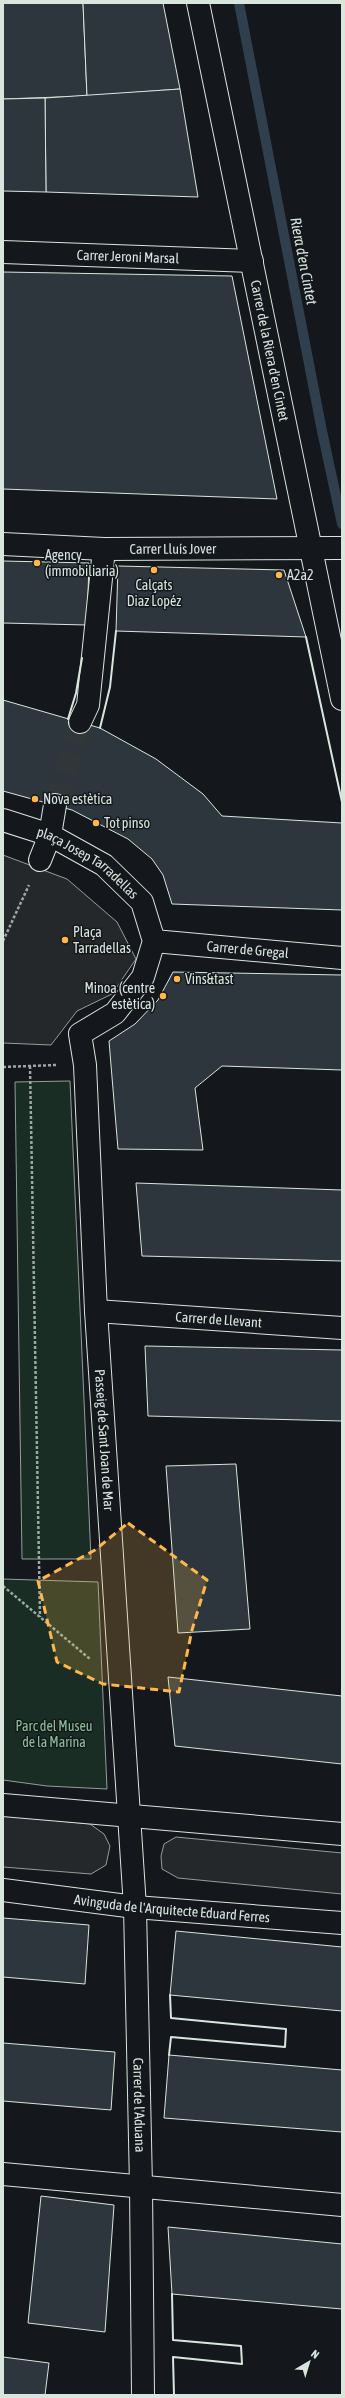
<svg xmlns="http://www.w3.org/2000/svg" width="345" height="2398" font-family="'Asap Condensed',sans-serif">
	<style>
		.green { fill: #1a2d24; stroke: #939e99 }
		.parking { fill: #24282b; stroke: #939e99 }
		.lines { fill: none; stroke-linecap: round; stroke-linejoin: round }
		.stream { stroke: #2f3f4d; stroke-width: 10 }
		.building { fill: #2c363c; stroke: #d8e6dc }
		.pedestrian-tunnel { stroke: #313739; stroke-width: 22; stroke-dasharray: 22 11; stroke-linecap: butt }
		.pedestrian-casing { stroke: #d8e6dc; stroke-width: 24 }
		.minor-casing { stroke: #d8e6dc; stroke-width: 24 }
		.tertiary-casing { stroke: #d8e6dc; stroke-width: 24 }
		.path { stroke: #9da8a2; stroke-width: 2.5; stroke-dasharray: 3 2; stroke-linecap: butt }
		.pedestrian { stroke: #14181c; stroke-width: 22 }
		.minor { stroke: #14181c; stroke-width: 22 }
		.tertiary { stroke: #14181c; stroke-width: 22 }
		.wall { stroke: #d8e6dc; stroke-width: 2 }
		.marked { fill: #ffb74d; fill-opacity: 0.2; stroke: #ffb74d; stroke-width: 3; stroke-dasharray: 8 5; stroke-linejoin: round }
		.poi-dot { fill: #ffb74d; stroke: #14181c; stroke-width: 1.5 }
		.labels { text-anchor: middle; dominant-baseline: central; stroke-width: 3; stroke-linejoin: round; paint-order: stroke }
		.street-label { font-size: 14px; fill: #d8e6dc; stroke: #14181c }
		.poi-label { font-size: 14px; fill: #d8e6dc; stroke: #14181c; text-anchor: start }
		.park-label { font-size: 14px; fill: #8ac095; stroke: #14181c }
		.water-label { font-size: 15px; font-style: italic; fill: #d8e6dc; stroke: #14181c }
	</style>
	<rect width="100%" height="100%" fill="#14181c"/>
	<g class="green">
		<path d="M70,1081l21,478h-69l-7,-477z"/>
		<path d="M3,1579l95,3 9,207 -60,-3 -44,-6z"/>
	</g>
	<g class="parking">
		<path d="M3,855l64,24 50,43 19,37 -24,35 -35,17 -26,34 -48,-2z"/>
		<path d="M3,1815l87,9 14,10 6,12 -4,19 -15,9 -88,-7z"/>
		<path d="M176,1837l166,16v41l-164,-16 -16,-9 -1,-13 3,-12z"/>
	</g>
	<g class="lines">
		<path class="stream" d="M239,3l83,428 20,93"/>
	</g>
	<g class="building">
		<path d="M3,3h80l4,93 -84,3z"/>
		<path d="M83,3h80l17,86 -93,7z"/>
		<path d="M180,89l18,108 -152,-5 -1,-94z"/>
		<path d="M45,98l1,94 -43,-1v-92z"/>
		<path d="M3,272l229,4 45,223 -274,-10z"/>
		<path d="M3,561l86,2 -2,62 -84,-2z"/>
		<path d="M118,566l166,4 22,67 -190,-6z"/>
		<path d="M3,700l97,28 56,31 47,35 19,22 120,7v87l-170,-6 -9,-29 -11,-16 -24,-20 -56,-29 -69,-19z"/>
		<path d="M173,972l169,3v95l-120,-4 -27,22 8,62 -85,-1 -9,-108 26,-17 23,-24z"/>
		<path d="M136,1183l206,7v71l-200,-5z"/>
		<path d="M145,1346l197,4v71l-194,-5z"/>
		<path d="M236,1464l14,165 -72,4 -12,-167z"/>
		<path d="M168,1677l174,19v68l-167,-18z"/>
		<path d="M3,1918l86,7 -4,59 -82,-7z"/>
		<path d="M176,1931l166,16v64l-172,-16z"/>
		<path d="M3,2043l112,9 -4,58 -108,-9z"/>
		<path d="M169,2055l173,15v62l-178,-14z"/>
		<path d="M41,2196l73,9 -9,127 -77,-9z"/>
		<path d="M168,2227l174,17v65l-170,-15z"/>
		<path d="M3,2357l46,6 -4,32h-42z"/>
	</g>
	<g class="lines">
		<path class="pedestrian-tunnel" d="M55,805l25,-83"/>
		<g class="pedestrian-casing">
			<g id="pedestrian">
				<path d="M80,722l8,-17 16,-156"/>
				<path d="M40,860l10,-25 5,-30"/>
				<path d="M3,2174l339,31"/>
			</g>
		</g>
		<g class="minor-casing">
			<g id="minor">
				<path id="s1" d="M198,3l144,696"/>
				<path id="s2" d="M3,252l249,9"/>
				<path id="s3" d="M3,544l101,5 238,-1"/>
				<path id="s4" d="M3,820l47,15 54,30 38,37 12,39 -11,36 -28,36 -35,21 5,31 11,246 39,596 6,279 2,209"/>
				<path id="s5" d="M154,941l188,17"/>
				<path id="s6" d="M96,1311l246,17"/>
			</g>
		</g>
		<g class="tertiary-casing">
			<g id="tertiary">
				<path d="M3,1805l339,29"/>
				<path id="s7" d="M3,1890l132,17 207,16"/>
			</g>
		</g>
		<g class="path">
			<path d="M3,941l26,-56"/>
			<path d="M30,1066l10,551"/>
			<path d="M3,1067l53,-2"/>
			<path d="M3,1586l87,73"/>
		</g>
		<use href="#pedestrian" class="pedestrian"/>
		<use href="#minor" class="minor"/>
		<use href="#tertiary" class="tertiary"/>
		<g class="wall">
			<path d="M306,637l36,165"/>
			<path d="M68,719l8,-26 6,-35"/>
			<path d="M100,728l10,-41 6,-56"/>
			<path d="M169,2055l2,-18 114,10 1,-18 -115,-11 -1,-23"/>
			<path d="M172,2294l1,46 68,6 1,18 -69,-7 1,38"/>
		</g>
	</g>
	<path class="marked" d="M128,1523l79,57 -15,50 -13,62 -76,-8 -46,-22 -19,-81 57,-31z"/>
	<g class="poi-dot">
		<circle cx="37" cy="563" r="4"/>
		<circle cx="154" cy="570" r="4"/>
		<circle cx="279" cy="575" r="4"/>
		<circle cx="35" cy="799" r="4"/>
		<circle cx="96" cy="823" r="4"/>
		<circle cx="65" cy="940" r="4"/>
		<circle cx="177" cy="979" r="4"/>
		<circle cx="163" cy="996" r="4"/>
	</g>
	<g class="labels">
		<g class="street-label">
			<text stroke="none"><textPath href="#s2" startOffset="125">Carrer Jeroni Marsal</textPath></text>
			<text stroke="none"><textPath href="#s1" startOffset="355">Carrer de la Riera d'en Cintet</textPath></text>
			<text stroke="none"><textPath href="#s3" startOffset="170">Carrer Lluís Jover</textPath></text>
			<text stroke="none"><textPath href="#s4" startOffset="96">plaça Josep Tarradellas</textPath></text>
			<text stroke="none"><textPath href="#s5" startOffset="94">Carrer de Gregal</textPath></text>
			<text stroke="none"><textPath href="#s6" startOffset="123">Carrer de Llevant</textPath></text>
			<text stroke="none"><textPath href="#s4" startOffset="736">Passeig de Sant Joan de Mar</textPath></text>
			<text stroke="none"><textPath href="#s7" startOffset="170">Avinguda de l'Arquitecte Eduard Ferres</textPath></text>
			<text stroke="none"><textPath href="#s4" startOffset="1402">Carrer de l'Aduana</textPath></text>
		</g>
		<g class="poi-label">
			<text x="45" y="555">Agency<tspan x="45" dy="16">(immobiliaria)</tspan></text>
			<text x="287" y="575">A2a2</text>
			<text x="154" y="585" text-anchor="middle">Calçats<tspan x="154" dy="16">Diaz Lopéz</tspan></text>
			<text x="43" y="799">Nova estètica</text>
			<text x="104" y="823">Tot pinso</text>
			<text x="73" y="932">Plaça<tspan x="73" dy="16">Tarradellas</tspan></text>
			<text x="185" y="979">Vins&amp;tast</text>
			<text x="155" y="988" text-anchor="end">Minoa (centre<tspan x="155" dy="16">estètica)</tspan></text>
		</g>
		<g class="park-label">
			<text x="54" y="1726">Parc del Museu<tspan x="54" dy="16">de la Marina</tspan></text>
		</g>
		<g class="water-label">
			<text transform="translate(304 261) rotate(79)">Riera d'en Cintet</text>
		</g>
	</g>
	<rect width="345" height="2398" fill="none" stroke="#d8e6dc" stroke-width="8"/>
	<g transform="translate(309 2362) rotate(38)" stroke="#14181c" stroke-width="3" paint-order="stroke">
	<path d="M0-3L7 15L0 10L-7 15Z" fill="#d8e6dc"/>
	<text y="-6" font-size="11" font-weight="bold" text-anchor="middle" fill="#d8e6dc">N</text>
	</g>
</svg>
